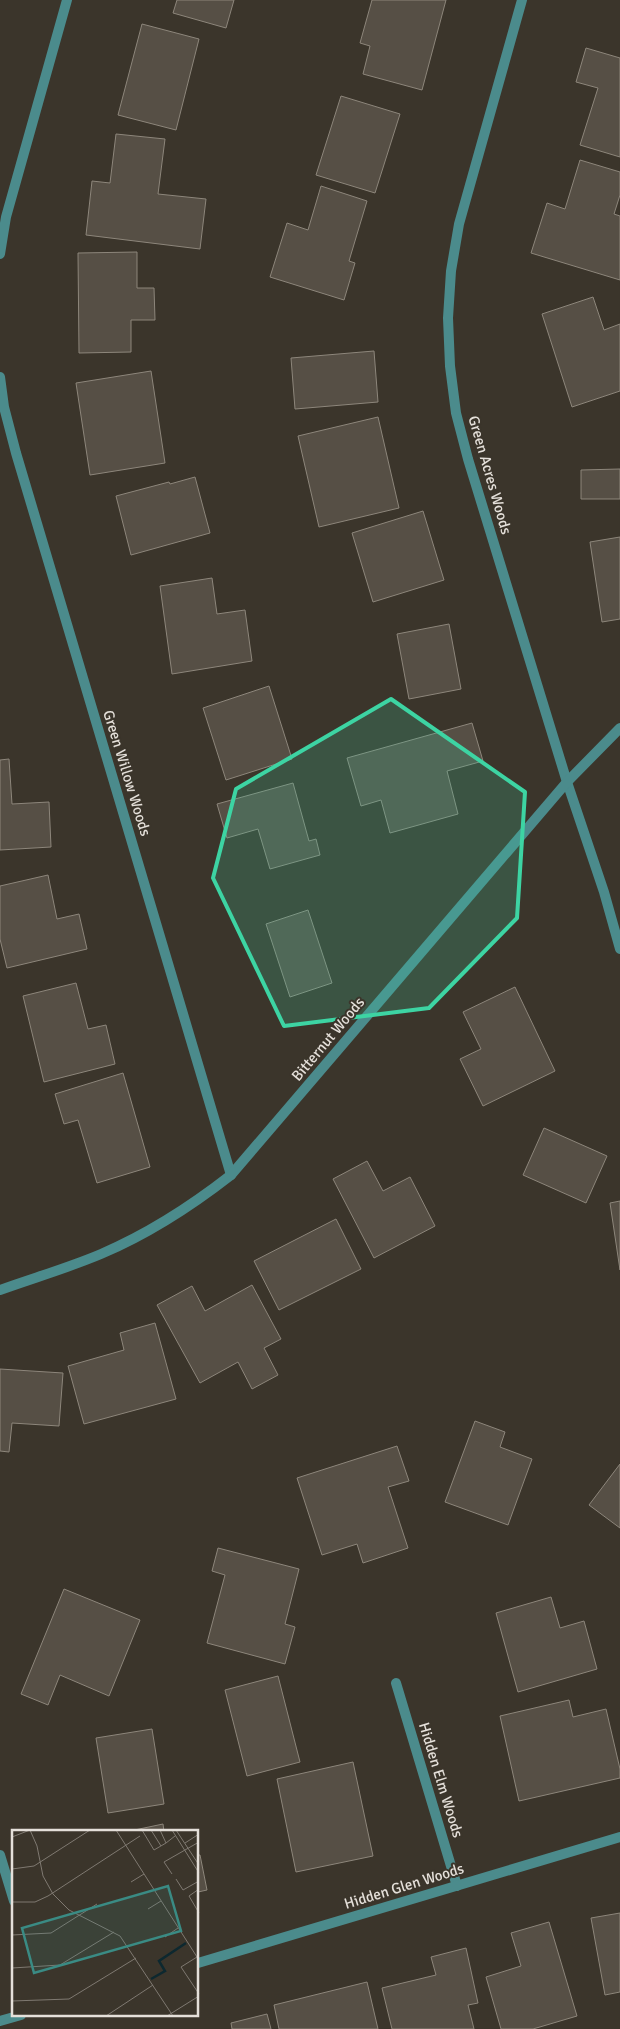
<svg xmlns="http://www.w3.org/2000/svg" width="620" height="2029" font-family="Signika,sans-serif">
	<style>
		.building { fill: #564f45; stroke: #8d867b }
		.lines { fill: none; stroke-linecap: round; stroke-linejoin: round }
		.minor { stroke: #4b8b8c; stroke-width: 10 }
		.marked { fill: #3dd4a3; fill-opacity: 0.2; stroke: #3dd4a3; stroke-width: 4; stroke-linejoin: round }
		.labels { text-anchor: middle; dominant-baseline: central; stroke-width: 4; stroke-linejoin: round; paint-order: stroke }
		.street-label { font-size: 15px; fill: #e5e0da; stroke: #3b352b }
		.inset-river { fill: none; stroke: #0d282f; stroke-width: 2.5 }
		.inset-road { fill: none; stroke: #7f7971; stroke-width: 1 }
		.view { fill: #3a8b84; fill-opacity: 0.15; stroke: #3a8b84; stroke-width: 2.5 }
		.inset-edge { fill: none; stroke: #e5e0da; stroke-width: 2.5 }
	</style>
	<rect width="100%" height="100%" fill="#3b352b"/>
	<g class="building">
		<path d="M177,0h57l-8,28 -53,-15z"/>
		<path d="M372,0h74l-24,90 -59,-16 7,-28 -10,-3z"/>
		<path d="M142,24l57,15 -23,91 -58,-15z"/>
		<path d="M586,48l34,10v99l-40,-12 18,-57 -22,-6z"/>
		<path d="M341,96l59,18 -25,79 -59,-18z"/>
		<path d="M116,134l49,5 -7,55 48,5 -6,50 -114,-14 6,-54 18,2z"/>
		<path d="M580,160l40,12v23l-6,19 6,2v64l-89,-27 16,-50 18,6z"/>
		<path d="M321,186l46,15 -18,60 6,2 -11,37 -74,-23 17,-54 21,7z"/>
		<path d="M137,252v36h17l1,32h-24v32l-52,1 -1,-100z"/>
		<path d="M593,297l11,33 16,-6v67l-48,16 -30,-93z"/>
		<path d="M374,351l4,51 -83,7 -4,-51z"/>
		<path d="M151,371l14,92 -75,12 -14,-92z"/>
		<path d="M378,417l21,91 -80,19 -21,-91z"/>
		<path d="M620,469v30h-39v-29z"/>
		<path d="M195,477l15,56 -79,22 -15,-59 53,-14 1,2z"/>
		<path d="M423,511l21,69 -71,22 -21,-69z"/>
		<path d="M620,537v82l-18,3 -12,-80z"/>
		<path d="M212,578l5,36 28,-4 7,51 -80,13 -12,-88z"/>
		<path d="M449,624l12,65 -52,10 -12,-65z"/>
		<path d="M269,686l23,73 -66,21 -23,-72z"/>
		<path d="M472,723l11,38 -36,10 11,43 -68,19 -9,-33 -20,6 -14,-48z"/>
		<path d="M9,759l3,45 37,-2 2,45 -51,3v-90z"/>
		<path d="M293,783l16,58 7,-2 4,16 -50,14 -12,-40 -31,9 -10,-34z"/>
		<path d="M48,875l9,44 22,-5 8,35 -80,19 -7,-29v-53z"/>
		<path d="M308,910l24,73 -42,14 -24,-73z"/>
		<path d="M76,983l12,46 18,-4 9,39 -71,18 -21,-86z"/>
		<path d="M515,987l40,84 -72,35 -23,-47 21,-10 -18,-37z"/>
		<path d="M123,1073l27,94 -53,16 -19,-63 -14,4 -9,-30z"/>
		<path d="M544,1128l63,28 -21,47 -63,-28z"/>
		<path d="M367,1161l16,30 27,-14 25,49 -61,32 -41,-79z"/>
		<path d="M620,1201v69l-10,-67z"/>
		<path d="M336,1219l25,50 -82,41 -25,-49z"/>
		<path d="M252,1285l29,54 -17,9 14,27 -26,14 -14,-27 -38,21 -43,-78 35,-19 13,25z"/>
		<path d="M155,1323l21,76 -92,25 -16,-58 56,-16 -4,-17z"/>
		<path d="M0,1369l63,4 -4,53 -47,-3 -3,29 -9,-1z"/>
		<path d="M475,1421l30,11 -5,15 32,12 -24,66 -63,-23z"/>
		<path d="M397,1446l12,35 -21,6 20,61 -45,15 -6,-19 -35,11 -25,-77z"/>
		<path d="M620,1464v64l-31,-23z"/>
		<path d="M218,1548l81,21 -14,55 10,3 -10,37 -78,-21 18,-68 -13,-4z"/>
		<path d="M64,1589l76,31 -31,76 -49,-21 -12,30 -27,-11z"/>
		<path d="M551,1597l9,31 24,-7 13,48 -79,23 -22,-79z"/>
		<path d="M278,1676l22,86 -53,14 -22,-86z"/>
		<path d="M569,1700l4,17 33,-8 14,60v9l-101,23 -19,-85z"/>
		<path d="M152,1729l12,75 -56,9 -12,-75z"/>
		<path d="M353,1762l20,94 -77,16 -19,-93z"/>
		<path d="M163,1824l1,8h-39z"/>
		<path d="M198,1855h2l7,35 -9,2z"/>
		<path d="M620,1913v79l-15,3 -14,-77z"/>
		<path d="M549,1922l28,94 -44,13h-32l-15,-52 35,-11 -10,-33z"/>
		<path d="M466,1948l12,55 -10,2 6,24h-82l-10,-41 54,-13 -5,-18z"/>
		<path d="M367,1982l11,47h-99l-5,-24z"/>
		<path d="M267,2014l4,15h-39l-1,-6z"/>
	</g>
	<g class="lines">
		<g class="minor">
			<path d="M522,0l-63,224 -8,47 -3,47 2,48 6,47 12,46 99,323 37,110 16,57"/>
			<path d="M0,254l6,-37 61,-217"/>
			<path d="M0,377l4,30 12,46 215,722"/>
			<path d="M0,1290c33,-12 68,-22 101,-36 47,-20 89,-47 130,-79l336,-393 53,-54"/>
			<path d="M396,1683l61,203"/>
			<path d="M0,1855l14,46"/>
			<path d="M198,1963l422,-126"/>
			<path d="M0,2021l21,-6"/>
		</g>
	</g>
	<path class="marked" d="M391,699l134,93 -8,126 -88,90 -145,18 -71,-148 23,-89z"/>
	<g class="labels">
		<g class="street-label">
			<text transform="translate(490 475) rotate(74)">Green Acres Woods</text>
			<text transform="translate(127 773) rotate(73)">Green Willow Woods</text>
			<text transform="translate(328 1039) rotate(-50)">Bitternut Woods</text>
			<text transform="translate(441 1780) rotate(73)">Hidden Elm Woods</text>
			<text transform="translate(404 1886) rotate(-17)">Hidden Glen Woods</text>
		</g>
	</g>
	<g transform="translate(12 1830)">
		<rect width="186" height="186" fill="#3b352b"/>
		<path class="inset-river" d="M139,149l14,-8 -6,-10 27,-18"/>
		<path class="inset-road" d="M104,0l81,127 -16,10 18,27M130,0l12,20 12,-7M139,0l10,16M148,0l6,13 9,-7M160,0l27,43M164,0l23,35M0,7l18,-7 7,16 6,30 10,18 16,16 51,26 53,80M173,13l14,-9M0,39l22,-3 56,-36M160,44l-8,-12 35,-20M164,49l7,11 16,-9M119,52l13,-8M187,59l-10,7 10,17M0,72h23l13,-6 92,-60M136,79l13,-8M0,105l39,-2 46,-29M153,107l13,-9M0,138l48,-3 54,-33M0,171l57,-2 67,-41M94,186l47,-31M155,186l32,-20"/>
		<path class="view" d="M156,56l13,45 -147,42 -12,-45z"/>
		<rect width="186" height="186" class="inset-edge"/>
	</g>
</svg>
